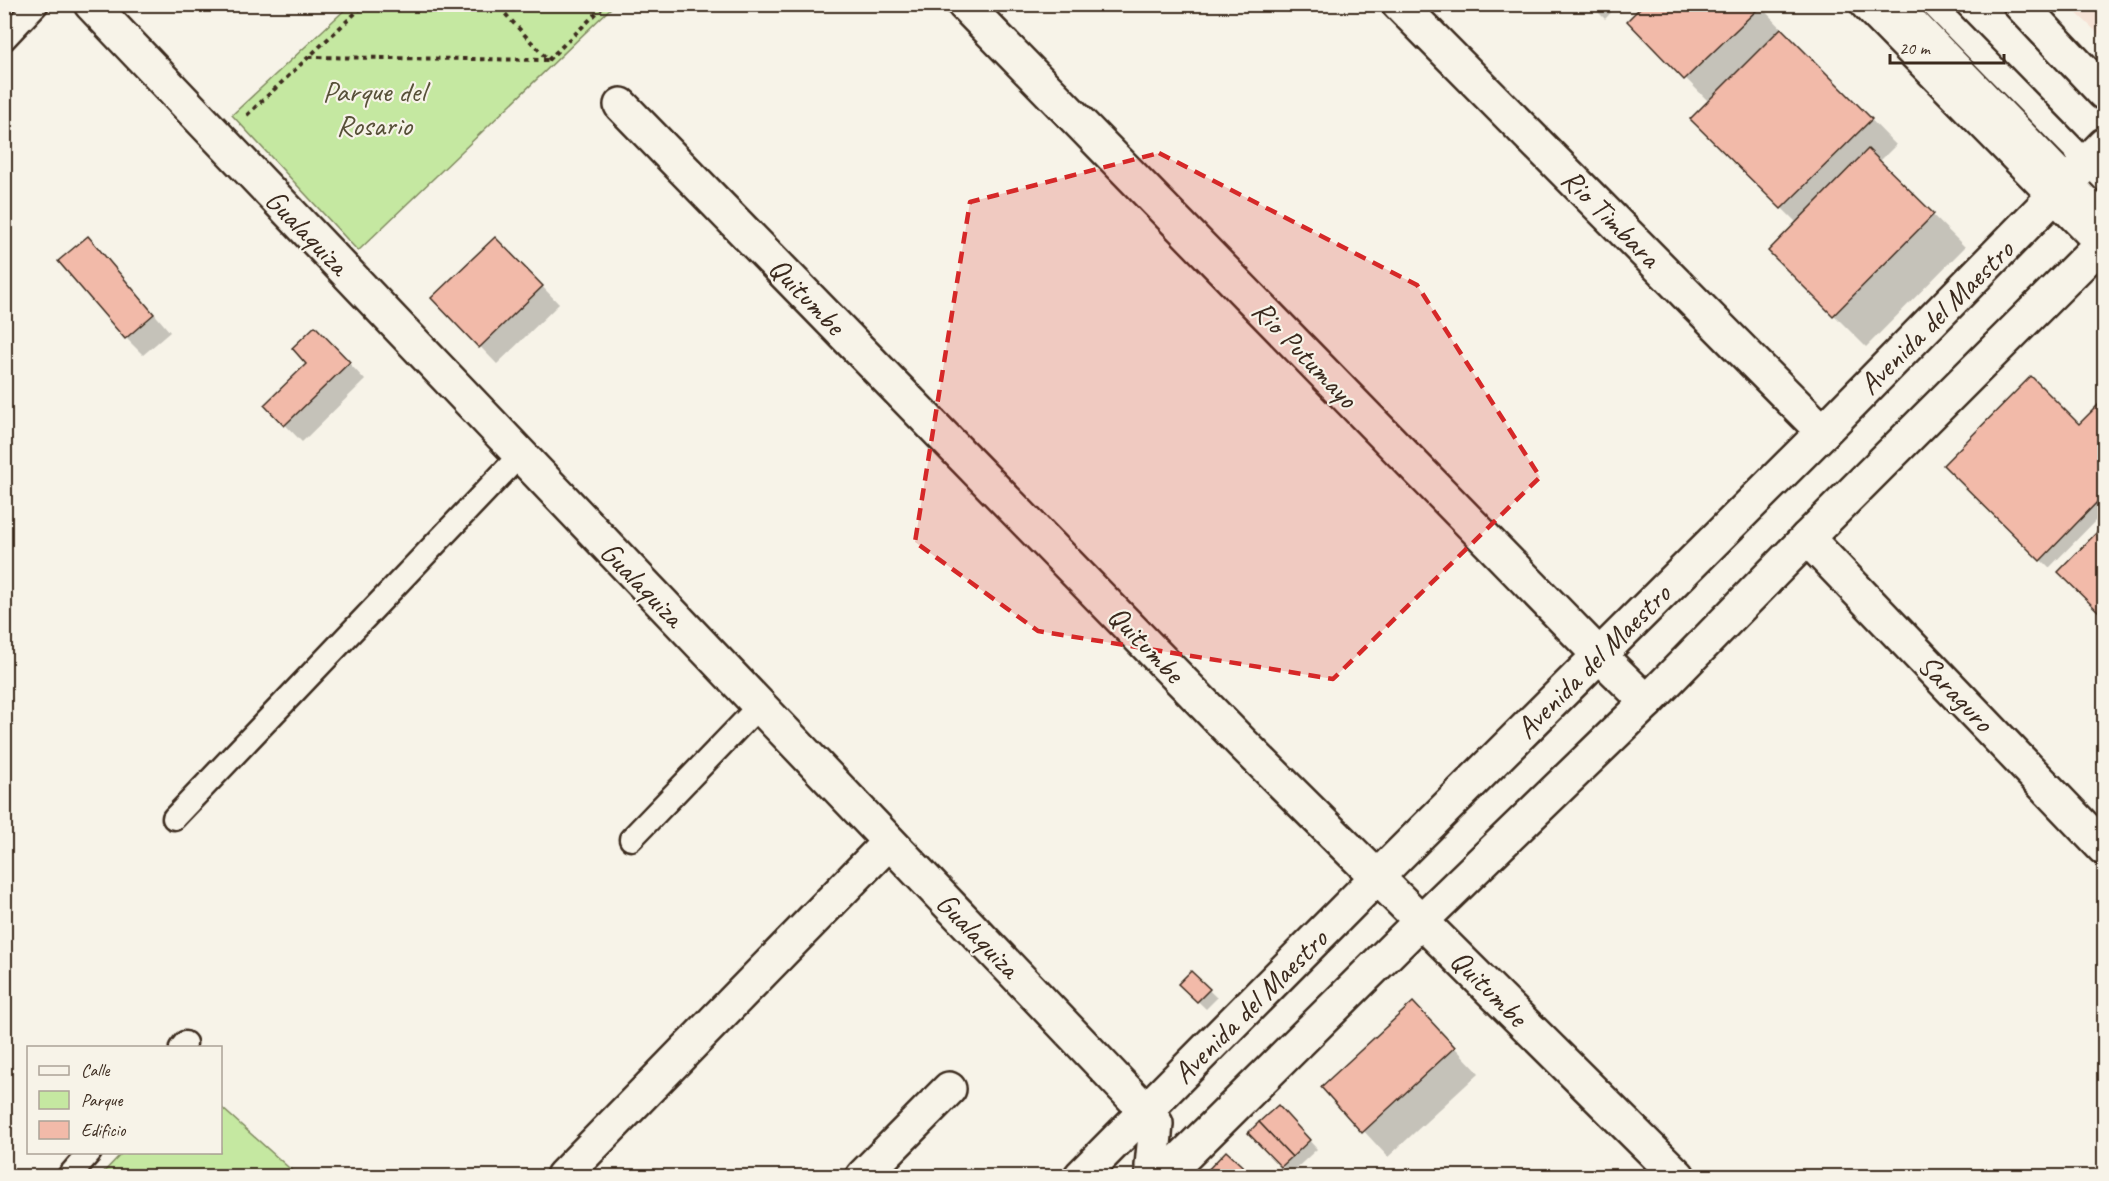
<svg xmlns="http://www.w3.org/2000/svg" width="2109" height="1181" font-family="Caveat,sans-serif">
	<style>
		.built { fill: #f6e2d5 }
		.green { fill: #c5e8a1; stroke: #808960; stroke-width: 1.5 }
		.shadow { fill: #0003 }
		.building { fill: #f2baa9; stroke: #3b2a1e; stroke-width: 1.5 }
		.lines { fill: none; stroke-linecap: round; stroke-linejoin: round }
		.service-casing { stroke: #3b2a1e; stroke-width: 27 }
		.minor-casing { stroke: #3b2a1e; stroke-width: 38 }
		.tertiary-casing { stroke: #3b2a1e; stroke-width: 38 }
		.secondary-casing { stroke: #3b2a1e; stroke-width: 38 }
		.primary-casing { stroke: #3b2a1e; stroke-width: 38 }
		.path { stroke: #3b2a1e; stroke-width: 4; stroke-dasharray: 4.5 4.5; stroke-linecap: butt }
		.service { stroke: #f7f3e8; stroke-width: 22 }
		.minor { stroke: #f7f3e8; stroke-width: 33 }
		.tertiary { stroke: #f7f3e8; stroke-width: 33 }
		.secondary { stroke: #f7f3e8; stroke-width: 33 }
		.primary { stroke: #f7f3e8; stroke-width: 33 }
		.marked { fill: #d62828; fill-opacity: 0.2; stroke: #d62828; stroke-width: 4.5; stroke-dasharray: 12 8; stroke-linejoin: round }
		.labels { text-anchor: middle; dominant-baseline: central; stroke-width: 4.5; stroke-linejoin: round; paint-order: stroke }
		.park-label { font-size: 30px; fill: #575038; stroke: #f7f3e8 }
		.street-label { font-size: 30px; fill: #3b2a1e; stroke: #f7f3e8 }
	</style>
	<rect width="100%" height="100%" fill="#f7f3e8"/>
	<filter id="ink" filterUnits="userSpaceOnUse"><feTurbulence type="fractalNoise" baseFrequency=".0167" numOctaves="2"/><feDisplacementMap in="SourceGraphic" scale="12" xChannelSelector="R" yChannelSelector="G"/><feConvolveMatrix kernelMatrix="1 2 1 2 8 2 1 2 1" color-interpolation-filters="sRGB"/></filter>
	<g filter="url(#ink)">
		<path class="built" d="M2068,5h36v34z"/>
		<g class="green">
			<path d="M350,5v-1l264,1 -256,246 -126,-136z"/>
			<path d="M221,1107l77,69h-198l22,-23 98,-1z"/>
		</g>
		<g class="shadow">
			<path d="M1590,4h29l-14,15z"/>
			<path d="M1758,4l138,141 -17,17 86,85 -99,100 -96,-96 27,-28 -105,-104 17,-17 -80,-81z"/>
			<path d="M88,238l16,17 66,77 -27,23 -17,-17 -66,-77z"/>
			<path d="M512,255l47,49 -62,60 -64,-66z"/>
			<path d="M332,345l33,35 -63,62 -36,-37 42,-41z"/>
			<path d="M2104,401v111l-55,56 -104,-103 134,-39z"/>
			<path d="M2104,527v88l-44,-43z"/>
			<path d="M1191,973l26,25 -11,11 -26,-25z"/>
			<path d="M1413,1004l66,69 -91,84 -65,-70z"/>
			<path d="M1278,1107l39,42 -27,25 -39,-41z"/>
			<path d="M1226,1153l25,23h-40l-4,-3z"/>
		</g>
		<g class="building">
			<path d="M1644,4h116l1,2 -77,74 -57,-59z"/>
			<path d="M1781,28l91,91 -91,90 -91,-90z"/>
			<path d="M1868,149l66,65 -101,102 -65,-65z"/>
			<path d="M88,236l66,78 -29,25 -67,-78z"/>
			<path d="M495,237l48,49 -64,62 -48,-50z"/>
			<path d="M315,326l35,36 -66,64 -20,-21 42,-41 -14,-16z"/>
			<path d="M2031,376l48,48 25,-25v96l-64,66 -97,-96z"/>
			<path d="M2104,525v92l-46,-45z"/>
			<path d="M1191,971l19,18 -13,13 -19,-18z"/>
			<path d="M1413,1002l42,45 -93,86 -41,-46z"/>
			<path d="M1278,1105l32,35 -18,17 -33,-35z"/>
			<path d="M1259,1122l33,35 -11,10 -33,-34z"/>
			<path d="M1226,1151l27,25h-44l-4,-3z"/>
		</g>
		<g class="lines">
			<g class="service-casing">
				<g id="service">
					<path d="M1900,4l204,211"/>
					<path d="M1932,4l172,176"/>
					<path d="M4,39l33,-35"/>
					<path d="M174,818l346,-363"/>
					<path d="M631,839l128,-133"/>
					<path d="M181,1048l4,-5"/>
					<path d="M69,1176l21,-24"/>
				</g>
			</g>
			<g class="minor-casing">
				<g id="minor">
					<path d="M964,4l635,651 48,47"/>
					<path d="M1399,4l424,428"/>
					<path d="M621,105l621,638 436,433"/>
					<path d="M1807,538l297,310"/>
					<path d="M563,1176l326,-334"/>
					<path d="M863,1176l86,-87"/>
				</g>
			</g>
			<g class="tertiary-casing">
				<path id="tertiary" d="M91,4l1054,1106 11,14 -4,42 5,10"/>
			</g>
			<g class="secondary-casing">
				<g id="secondary">
					<path d="M1081,1176l297,-300 445,-444 281,-287"/>
					<path d="M1164,1176l257,-255 226,-219 160,-164 297,-297"/>
				</g>
			</g>
			<g class="primary-casing">
				<g id="primary">
					<path d="M1867,4l237,241"/>
					<path d="M2020,4l84,89"/>
				</g>
			</g>
			<g class="path">
				<path d="M309,57l239,3 -52,-56"/>
				<path d="M548,60l58,-56"/>
				<path d="M247,115l118,-111"/>
			</g>
			<use href="#service" class="service"/>
			<use href="#minor" class="minor"/>
			<use href="#tertiary" class="tertiary"/>
			<use href="#secondary" class="secondary"/>
			<use href="#primary" class="primary"/>
		</g>
	</g>
	<path class="marked" d="M1159,153l258,132 123,192 -207,202 -295,-48 -123,-89 55,-340z"/>
	<g class="labels">
		<g class="park-label">
			<text x="374" y="91">Parque del<tspan x="374" dy="34">Rosario</tspan></text>
		</g>
		<g class="street-label">
			<text transform="translate(1611 218) rotate(45)">Rio Timbara</text>
			<text transform="translate(307 232) rotate(46)">Gualaquiza</text>
			<text transform="translate(807 296) rotate(46)">Quitumbe</text>
			<text transform="translate(1936 317) rotate(-45)">Avenida del Maestro</text>
			<text transform="translate(1305 354) rotate(46)">Rio Putumayo</text>
			<text transform="translate(642 584) rotate(46)">Gualaquiza</text>
			<text transform="translate(1146 644) rotate(46)">Quitumbe</text>
			<text transform="translate(1593 661) rotate(-45)">Avenida del Maestro</text>
			<text transform="translate(1956 693) rotate(46)">Saraguro</text>
			<text transform="translate(978 935) rotate(46)">Gualaquiza</text>
			<text transform="translate(1489 988) rotate(45)">Quitumbe</text>
			<text transform="translate(1250 1006) rotate(-45)">Avenida del Maestro</text>
		</g>
	</g>
	<rect width="2109" height="1181" fill="none" stroke="#f7f3e8" stroke-width="24"/>
	<rect x="12" y="12" width="2085" height="1157" fill="none" stroke="#3b2a1e" stroke-width="2" filter="url(#ink)"/>
	<rect x="27" y="1046" width="195" height="108" fill="#f7f3e8" stroke="#aca397" stroke-width="1.5"/>
	<rect x="39" y="1066" width="30" height="9" fill="#f7f3e8" stroke="#aca397" stroke-width="1.5"/>
	<text x="81" y="1076" font-size="18" fill="#3b2a1e">Calle</text>
	<rect x="39" y="1091" width="30" height="18" fill="#c5e8a1" stroke="#aca397" stroke-width="1.5"/>
	<text x="81" y="1106" font-size="18" fill="#3b2a1e">Parque</text>
	<rect x="39" y="1121" width="30" height="18" fill="#f2baa9" stroke="#aca397" stroke-width="1.5"/>
	<text x="81" y="1136" font-size="18" fill="#3b2a1e">Edificio</text>
	<path d="M1890 54v9h114v-9" fill="none" stroke="#3b2a1e" stroke-width="3"/>
	<text x="1899" y="54" font-size="18" fill="#3b2a1e" stroke="#f7f3e8" stroke-width="4.5" paint-order="stroke">20 m</text>
</svg>
